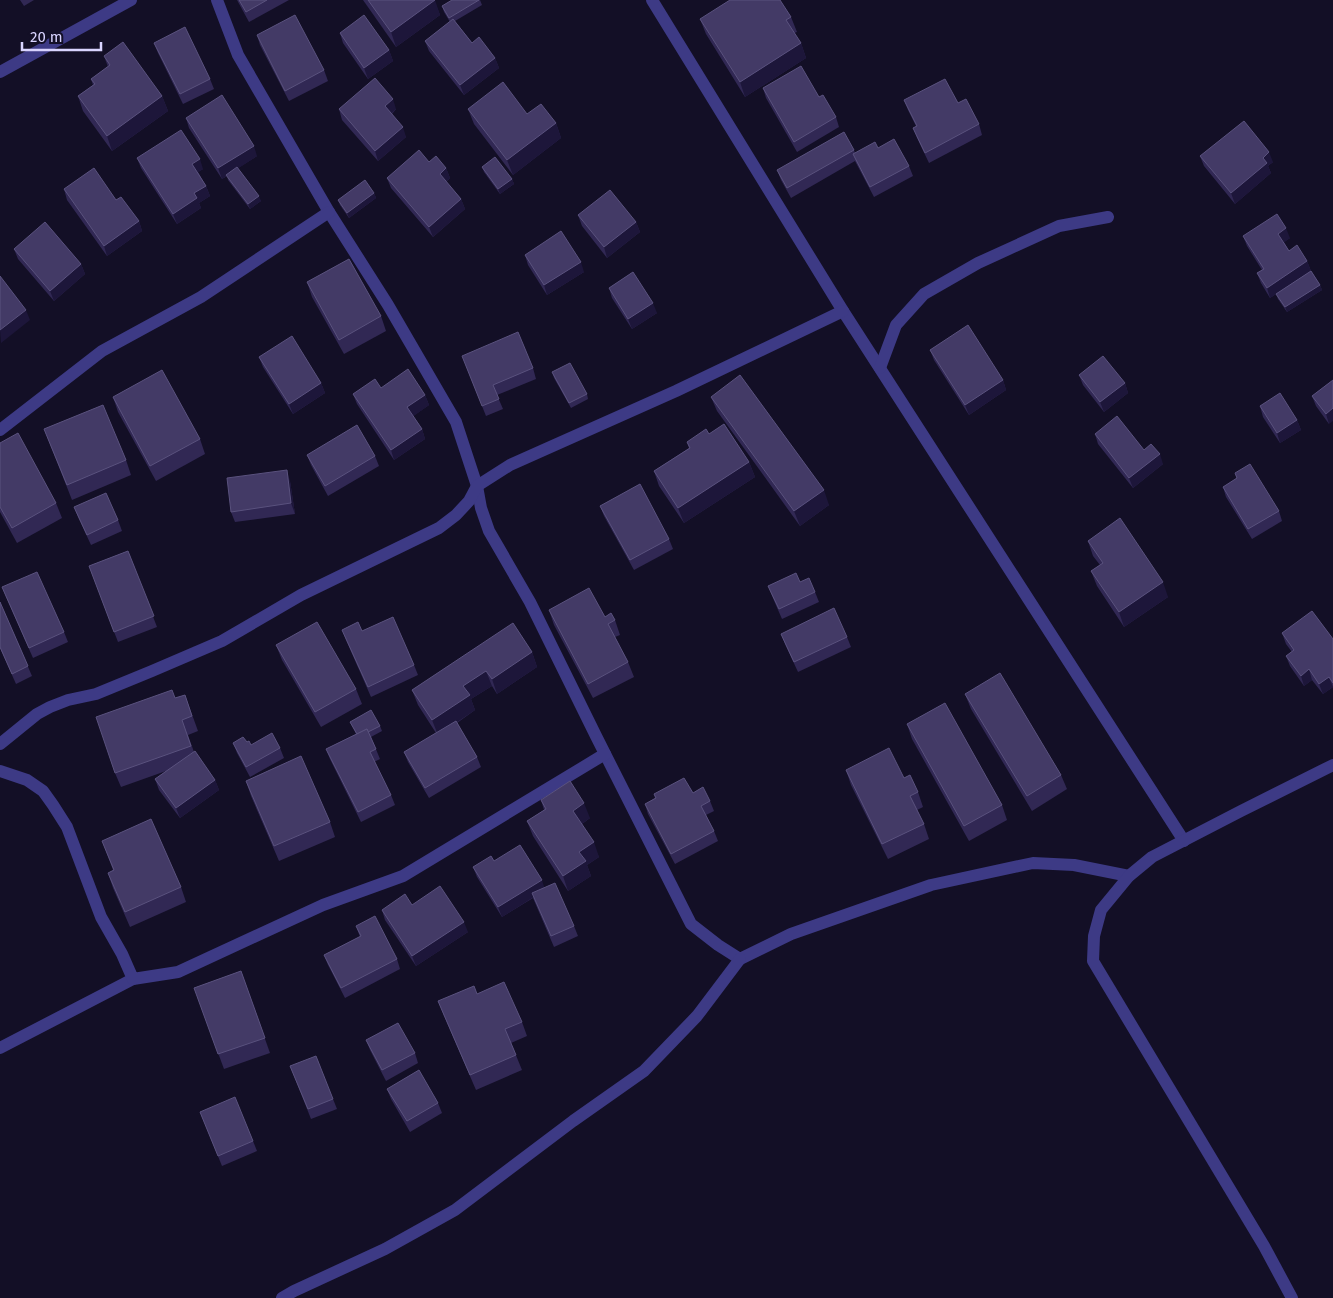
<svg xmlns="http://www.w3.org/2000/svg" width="1333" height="1298" font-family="'Fira Sans',sans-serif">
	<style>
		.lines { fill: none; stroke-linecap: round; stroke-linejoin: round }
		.service { stroke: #3d3a85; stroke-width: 12 }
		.minor { stroke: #3d3a85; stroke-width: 12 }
		.wall { fill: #312854 }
		.shaded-wall { fill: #1d163a }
		.building { fill: #433a66; stroke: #5a527e }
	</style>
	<rect width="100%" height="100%" fill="#130f26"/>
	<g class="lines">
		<path class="service" d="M0,1048l133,-69"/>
		<g class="minor">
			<path d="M217,0l21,55 91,157 59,93 68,117 21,64 4,22 8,23 41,71 66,134 95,188 27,21 22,14 51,-25 140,-49 102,-22 41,2 55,11"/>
			<path d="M652,0l191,311 341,530"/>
			<path d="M0,72l131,-72"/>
			<path d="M880,368l16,-43 28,-31 54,-31 81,-37 49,-9"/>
			<path d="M0,430l102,-79 99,-54 128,-85"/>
			<path d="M0,744l37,-30 13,-7 18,-7 28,-6 56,-23 70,-30 79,-46 138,-67 17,-13 13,-14 8,-15 33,-21 166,-74 167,-80"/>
			<path d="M0,771l27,9 16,11 10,14 14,22 34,90 21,37 11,25 45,-7 145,-67 80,-29 202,-122"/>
			<path d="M282,1298l12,-7 91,-42 70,-39 118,-89 71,-50 53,-55 43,-57"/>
			<path d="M1292,1298l-28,-52 -171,-285 1,-25 7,-26 28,-34 23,-19 89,-46 92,-46"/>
		</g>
	</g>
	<g class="wall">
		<path d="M20,0h14l-10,6z"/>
		<path d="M237,0h52l-40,22z"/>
		<path d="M363,0h71l6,15 -44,32z"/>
		<path d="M452,0h28l2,5 -27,16 17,22 23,15 4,10 -35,27 -35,-44 -4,-10 25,-19 -6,-10 -2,-6z"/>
		<path d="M791,17l6,15 -3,1 7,10 5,15 -61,39 -39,-63 -6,-15z"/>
		<path d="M340,33l49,17 4,11 -25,18 -25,-36z"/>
		<path d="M257,35l67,35 4,11 -39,20 -29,-56z"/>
		<path d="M154,43l56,36 4,10 -31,15 -25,-51z"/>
		<path d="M104,56l58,40 6,15 -56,40 -29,-40 -5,-15 15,-11 -2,-6 17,-12z"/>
		<path d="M763,88l56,9 17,20 3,10 -42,25 -31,-54z"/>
		<path d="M904,100l54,3 21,21 3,11 -53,28 -12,-25 -4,-10 3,-2 -8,-16z"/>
		<path d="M339,109h57l-4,5 14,23 -28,24 -36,-41z"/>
		<path d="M468,109l59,5 29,9 5,15 -48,37 -39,-51z"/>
		<path d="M186,118l71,38 -19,12 23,33 -11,8 -22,-29 -1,-4 -5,3 -33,-51z"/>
		<path d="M878,148l31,18 4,10 -39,21 -19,-36 -64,37 -10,-18 -4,-10 77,-20 1,3z"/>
		<path d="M1200,156l73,6 -5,4 3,7 -36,31 -31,-38z"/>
		<path d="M137,158l66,11 -5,3 8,14 4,10 -11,7 2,5 -24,16 -36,-56z"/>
		<path d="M429,162l17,6 4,10 -4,4 15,17 4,10 -32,28 -42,-49 -4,-10z"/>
		<path d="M482,167l30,12 2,5 -14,10 -16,-22z"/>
		<path d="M64,189l52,11 23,21 3,10 -35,25 -40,-56z"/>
		<path d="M374,193l2,5 -27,20 -9,-13 -2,-5z"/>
		<path d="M578,215l58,7 4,10 -33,26 -25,-32z"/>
		<path d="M1243,236l47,2 -6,4 5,9 18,10 4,10 9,14 2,5 -35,22 -9,-13 -2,-5 -6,4 -9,-15 -4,-10 5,-3 -15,-24z"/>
		<path d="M14,249l67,15 4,10 -31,27 -36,-42z"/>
		<path d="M525,255l59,17 -37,23 -19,-30z"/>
		<path d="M307,282l74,34 5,15 -42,23 -32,-57z"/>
		<path d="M609,288l48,25 -25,16 -20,-31z"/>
		<path d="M930,350l73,30 3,10 -37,25 -35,-55z"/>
		<path d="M259,357l62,26 4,10 -32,21 -30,-47z"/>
		<path d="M466,366l67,2 3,11 -39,16 6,14 -17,7z"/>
		<path d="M552,372l35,22 1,5 -17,9 -17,-30z"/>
		<path d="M1079,375l46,8 3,10 -24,19 -21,-27z"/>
		<path d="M1333,380l-4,44 -13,-18 -4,-10z"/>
		<path d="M381,388l44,7 4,10 -16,11 9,13 3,10 -31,21 -37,-56 -4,-10z"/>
		<path d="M113,397l87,42 5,15 -49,27 -38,-69z"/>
		<path d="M711,397l118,108 -29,21 -83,-115z"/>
		<path d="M1260,406l37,14 4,10 -21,13 -17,-26z"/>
		<path d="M44,429l82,31 5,15 -59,25z"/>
		<path d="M709,434l40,28 6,15 -71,46 -25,-37 -5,-15 35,-23 -2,-6z"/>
		<path d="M1095,434l49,16 19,14 -30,24 -35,-44z"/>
		<path d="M0,443l56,60 6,15 -45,25 -17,-31z"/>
		<path d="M307,455l68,1 4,10 -51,30 -17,-31z"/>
		<path d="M1235,473l44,38 3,10 -30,18 -26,-42 -3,-10 14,-8z"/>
		<path d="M290,481l5,33 -60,8 -4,-10z"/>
		<path d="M600,506l69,33 4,10 -39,21 -30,-54z"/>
		<path d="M74,507l44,13 4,11 -31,14 -13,-28z"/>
		<path d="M1088,541l80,56 -44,30 -27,-41 -6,-15 9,-6 -7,-9z"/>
		<path d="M128,551l29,76 -39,15 -29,-76z"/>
		<path d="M800,582l15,10 4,10 -37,17 -10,-23 -4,-10z"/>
		<path d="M2,587l62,45 4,10 -35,16 -27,-61z"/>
		<path d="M0,602l32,74 -16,8 -16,-36z"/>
		<path d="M549,610l56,7 10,3 5,15 -5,2 13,25 6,15 -41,21 -39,-73z"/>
		<path d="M342,630l20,1 52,34 4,10 -47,22 -25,-57z"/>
		<path d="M1282,633l51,6v48l-10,7 -11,-14 -8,6 -14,-20 -4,-10 6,-4 -6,-8z"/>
		<path d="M781,634l66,3 4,10 -53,25 -13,-28z"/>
		<path d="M276,645l80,44 6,15 -41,23 -39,-67z"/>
		<path d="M532,652l5,15 -40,27 -5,-8 -21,13 4,11 -18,13 20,34 4,10 -52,31 -21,-36 -4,-10 32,-19 -18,-28 -6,-15z"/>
		<path d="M965,694l96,81 6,14 -35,22 -61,-102z"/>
		<path d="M185,695l13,36 -10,4 6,17 21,28 4,10 -39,28 -21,-28 -4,-11 11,-8 -45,16 -6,-14 60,-75z"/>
		<path d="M350,722l30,4 2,5 -11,6 9,22 -6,3 17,33 4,10 -34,17 -31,-63 -4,-10 30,-15z"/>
		<path d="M907,724l95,81 5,15 -38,21 -57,-102z"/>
		<path d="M247,742l4,3 29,3 4,10 -34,19 -13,-24 -4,-10z"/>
		<path d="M846,770l58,8 14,14 5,15 -6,3 7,14 5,15 -41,20 -37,-74z"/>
		<path d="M246,781l84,41 5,15 -56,24 -28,-65z"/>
		<path d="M693,793l17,8 4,10 -8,4 8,16 4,10 -43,23 -27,-50 -3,-10 10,-6 -1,-4z"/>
		<path d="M541,800l49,18 -8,6 17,33 -12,8 4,11 -23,15 -35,-55 -6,-15 17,-11z"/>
		<path d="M102,841l79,46 5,15 -56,25 -17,-39 -5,-15 5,-3z"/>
		<path d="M494,861l50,26 30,39 4,10 -24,11 -21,-49 -31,19 -25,-40 -4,-10z"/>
		<path d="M412,905l56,27 -52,34 -31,-46 -3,-10z"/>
		<path d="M356,926l41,33 3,10 -55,29 -17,-33 -4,-10 36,-18z"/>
		<path d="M241,971l29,82 -46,16 -30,-81z"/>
		<path d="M477,994l45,28 5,14 -16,7 11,27 -46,20 -32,-74 -6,-15z"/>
		<path d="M366,1040l49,13 3,10 -32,18 -16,-31z"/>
		<path d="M290,1066l43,33 4,10 -26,10z"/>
		<path d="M387,1089l51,14 4,10 -32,19 -19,-33z"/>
		<path d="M200,1112l53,29 4,10 -35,15z"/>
	</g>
	<g class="shaded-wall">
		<path d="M435,0l5,15 -44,32 -5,-15z"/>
		<path d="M801,43l5,15 -61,39 -5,-15z"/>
		<path d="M389,50l4,11 -25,18 -4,-11z"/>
		<path d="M495,58l4,10 -35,27 -4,-10z"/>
		<path d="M162,96l6,15 -56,40 -5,-15z"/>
		<path d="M393,99l3,10 -7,7 -4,-10z"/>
		<path d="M556,123l5,15 -48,37 -6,-15z"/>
		<path d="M403,127l3,10 -28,24 -3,-10z"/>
		<path d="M254,146l3,10 -35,23 -4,-11z"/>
		<path d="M1269,152l4,10 -5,4 3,7 -36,31 -4,-11 32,-35z"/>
		<path d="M200,159l3,10 -7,5 -4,-10z"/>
		<path d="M446,168l4,10 -7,6 -3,-10z"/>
		<path d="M512,179l2,5 -14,10 -2,-5z"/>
		<path d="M206,186l4,10 -11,7 2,5 -24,16 -4,-10 21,-21z"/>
		<path d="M374,193l2,5 -27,20 -2,-5z"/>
		<path d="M259,196l2,5 -11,8 -2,-5z"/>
		<path d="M461,199l4,10 -32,28 -4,-10z"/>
		<path d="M139,221l3,10 -35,25 -3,-10z"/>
		<path d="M636,222l4,10 -33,26 -3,-11z"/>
		<path d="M1286,228l4,10 -8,6 -4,-10z"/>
		<path d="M1307,261l4,10 -41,27 -3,-10z"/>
		<path d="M581,262l3,10 -37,23 -3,-10z"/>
		<path d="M81,264l4,10 -31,27 -4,-10z"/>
		<path d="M1320,285l2,5 -35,22 -2,-5z"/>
		<path d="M653,303l4,10 -25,16 -4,-10z"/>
		<path d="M26,310l4,10 -29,23 -1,-13z"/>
		<path d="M1003,380l3,10 -37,25 -4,-10z"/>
		<path d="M321,383l4,10 -32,21 -4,-10z"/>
		<path d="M1125,383l3,10 -24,19 -4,-10z"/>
		<path d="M425,395l4,10 -18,13 -4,-11z"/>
		<path d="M1333,408v13l-4,3 -3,-10z"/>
		<path d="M1297,420l4,10 -21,13 -3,-10z"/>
		<path d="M422,429l3,10 -31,21 -3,-10z"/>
		<path d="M1160,454l3,10 -30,24 -4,-10z"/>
		<path d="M749,462l6,15 -71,46 -6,-15z"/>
		<path d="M287,470l3,11 5,33 -4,-11z"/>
		<path d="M824,490l5,15 -29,21 -6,-15z"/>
		<path d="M1163,582l5,15 -44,30 -5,-15z"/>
		<path d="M532,652l5,15 -40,27 -5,-15z"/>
		<path d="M1309,669l3,11 -8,6 -3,-10z"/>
		<path d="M486,671l6,15 -21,13 4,11 -37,25 -6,-15 31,-34z"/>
		<path d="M1329,677l4,10 -10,7 -4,-10z"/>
		<path d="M215,780l4,10 -39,28 -4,-10z"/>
		<path d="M584,803l6,15 -11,8 -6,-15z"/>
		<path d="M594,842l5,15 -12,8 4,11 -23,15 -5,-15 16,-24z"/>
		<path d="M542,880l3,10 -43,27 -4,-10z"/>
		<path d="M464,922l4,10 -52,34 -4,-10z"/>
	</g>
	<g class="building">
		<path d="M239,0h28l-21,12z"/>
		<path d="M368,0h67l-44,32z"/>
		<path d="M452,0h27l-30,18 -7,-12z"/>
		<path d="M730,0h50l11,17 -5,3 15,23 -61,39 -40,-63z"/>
		<path d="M295,15l29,55 -39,21 -28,-56z"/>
		<path d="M364,15l25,35 -25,18 -24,-35z"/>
		<path d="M453,19l19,24 7,-6 16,21 -35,27 -35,-44z"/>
		<path d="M185,27l25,52 -30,15 -26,-51z"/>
		<path d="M123,42l39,54 -55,40 -29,-40 17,-12 -4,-5 19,-14 -6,-9z"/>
		<path d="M801,66l18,31 4,-2 13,22 -42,25 -31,-54z"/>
		<path d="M375,78l18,21 -8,7 18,21 -28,24 -36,-42z"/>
		<path d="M945,79l13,24 8,-4 13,25 -54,29 -12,-25 4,-2 -13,-26z"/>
		<path d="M503,82l24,32 14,-10 15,19 -49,37 -39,-51z"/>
		<path d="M222,95l32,51 -36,22 -32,-50z"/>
		<path d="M1244,121l25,31 -6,6 4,5 -36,30 -31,-37z"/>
		<path d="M181,130l19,29 -8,5 14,22 -12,7 3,5 -24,16 -36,-56z"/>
		<path d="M844,132l10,18 -67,38 -10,-18z"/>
		<path d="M894,139l15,27 -39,21 -17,-33 22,-12 3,6z"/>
		<path d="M419,150l10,12 7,-6 10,12 -6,6 21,25 -32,28 -42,-49z"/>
		<path d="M495,157l17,22 -14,10 -16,-22z"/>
		<path d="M237,167l22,29 -11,8 -22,-29z"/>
		<path d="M94,168l22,32 5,-3 18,24 -35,25 -40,-57z"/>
		<path d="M365,180l9,13 -27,20 -9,-13z"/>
		<path d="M610,190l26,32 -32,25 -26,-32z"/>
		<path d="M1277,214l9,14 -8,6 11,17 8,-6 10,16 -40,27 -10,-15 7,-4 -21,-33z"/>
		<path d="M45,222l36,42 -31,27 -36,-42z"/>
		<path d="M561,231l20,31 -37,23 -19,-30z"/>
		<path d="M349,259l32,57 -42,24 -32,-58z"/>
		<path d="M1311,271l9,14 -35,22 -9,-13z"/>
		<path d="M633,272l20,31 -25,16 -19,-31z"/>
		<path d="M0,276l26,34 -26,20z"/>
		<path d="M968,325l35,55 -38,25 -35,-55z"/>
		<path d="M518,332l15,36 -40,17 6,14 -17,7 -20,-50z"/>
		<path d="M292,336l29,47 -32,21 -30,-47z"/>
		<path d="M1103,356l22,27 -25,19 -21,-27z"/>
		<path d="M570,363l17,31 -18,9 -17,-31z"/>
		<path d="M408,369l17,26 -18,12 15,22 -31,21 -38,-56 22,-15 6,9z"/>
		<path d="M162,370l38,69 -50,27 -37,-69z"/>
		<path d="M740,375l84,115 -30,21 -83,-114z"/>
		<path d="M1333,380v28l-7,6 -14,-18z"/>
		<path d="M1280,393l17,27 -20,13 -17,-27z"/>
		<path d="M103,405l23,55 -59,25 -23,-56z"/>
		<path d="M1117,416l27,34 7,-6 9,10 -31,24 -34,-44z"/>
		<path d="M724,424l25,38 -71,46 -24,-37 36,-23 -3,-6 19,-13 3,5z"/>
		<path d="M357,425l18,31 -50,30 -18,-31z"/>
		<path d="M18,433l38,70 -44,25 -12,-21v-64z"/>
		<path d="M1250,464l29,47 -31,18 -25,-42 14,-9 -2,-5z"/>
		<path d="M287,470l4,33 -60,9 -4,-34z"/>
		<path d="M640,484l29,55 -39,21 -30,-54z"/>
		<path d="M106,493l12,27 -31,15 -13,-28z"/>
		<path d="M1120,518l43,64 -44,30 -28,-41 12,-8 -15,-22z"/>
		<path d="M128,551l26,65 -40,16 -25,-66z"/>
		<path d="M37,572l27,60 -35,16 -27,-61z"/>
		<path d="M796,573l4,9 9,-4 6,14 -36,17 -11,-23z"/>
		<path d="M589,588l16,29 6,-4 4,7 -7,4 20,38 -40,22 -39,-74z"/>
		<path d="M0,602l28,64 -16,8 -12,-27z"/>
		<path d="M834,608l13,29 -53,25 -13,-28z"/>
		<path d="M1312,611l21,28v44l-4,-6 -10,7 -10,-15 -8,7 -15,-20 8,-6 -12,-17z"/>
		<path d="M393,617l21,48 -46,22 -26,-57 16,-8 4,9z"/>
		<path d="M317,622l39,67 -41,23 -39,-67z"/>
		<path d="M513,623l19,29 -40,27 -6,-8 -23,15 7,9 -38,25 -20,-30z"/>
		<path d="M1000,673l61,102 -34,21 -62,-102z"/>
		<path d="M172,690l3,8 10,-3 7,21 -10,4 9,26 -76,27 -19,-56z"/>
		<path d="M945,703l57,102 -38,21 -57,-102z"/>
		<path d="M371,710l9,16 -12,6 -1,-3 -10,5 -7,-12z"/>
		<path d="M456,721l21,36 -52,31 -21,-36z"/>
		<path d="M367,729l9,20 -6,3 21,43 -33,17 -32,-63z"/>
		<path d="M272,733l8,15 -34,19 -13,-24 10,-6 4,5 2,-1 2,4z"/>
		<path d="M889,748l15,30 6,-3 8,17 -8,4 14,28 -42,20 -36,-74z"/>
		<path d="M195,751l20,29 -39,28 -21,-29z"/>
		<path d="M301,756l29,66 -56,24 -28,-65z"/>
		<path d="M684,778l9,15 10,-6 7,14 -9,5 13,25 -43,23 -26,-50 11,-6 -2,-4z"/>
		<path d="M570,781l14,22 -11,8 21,31 -15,10 7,9 -23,15 -36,-55 19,-12 -5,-9z"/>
		<path d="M151,819l30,68 -56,25 -17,-39 6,-3 -12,-29z"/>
		<path d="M520,845l22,35 -44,27 -25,-40 18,-11 3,5z"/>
		<path d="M555,883l19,43 -23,10 -19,-43z"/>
		<path d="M440,886l24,36 -52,34 -30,-46 23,-16 7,11z"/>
		<path d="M375,916l22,43 -56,29 -17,-33 37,-19 -5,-10z"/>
		<path d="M241,971l24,67 -47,16 -24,-66z"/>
		<path d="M504,982l18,40 -17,7 11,26 -46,20 -32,-74 36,-15 3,8z"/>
		<path d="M398,1023l17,30 -33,17 -16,-30z"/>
		<path d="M316,1056l17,43 -25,10 -18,-43z"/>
		<path d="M419,1070l19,33 -31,18 -20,-32z"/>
		<path d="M235,1097l18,44 -35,15 -18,-44z"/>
	</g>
	<path d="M22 42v8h79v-8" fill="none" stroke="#d9d4ff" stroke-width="2.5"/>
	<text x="30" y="42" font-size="15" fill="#d9d4ff" stroke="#130f26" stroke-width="4" paint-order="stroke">20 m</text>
</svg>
